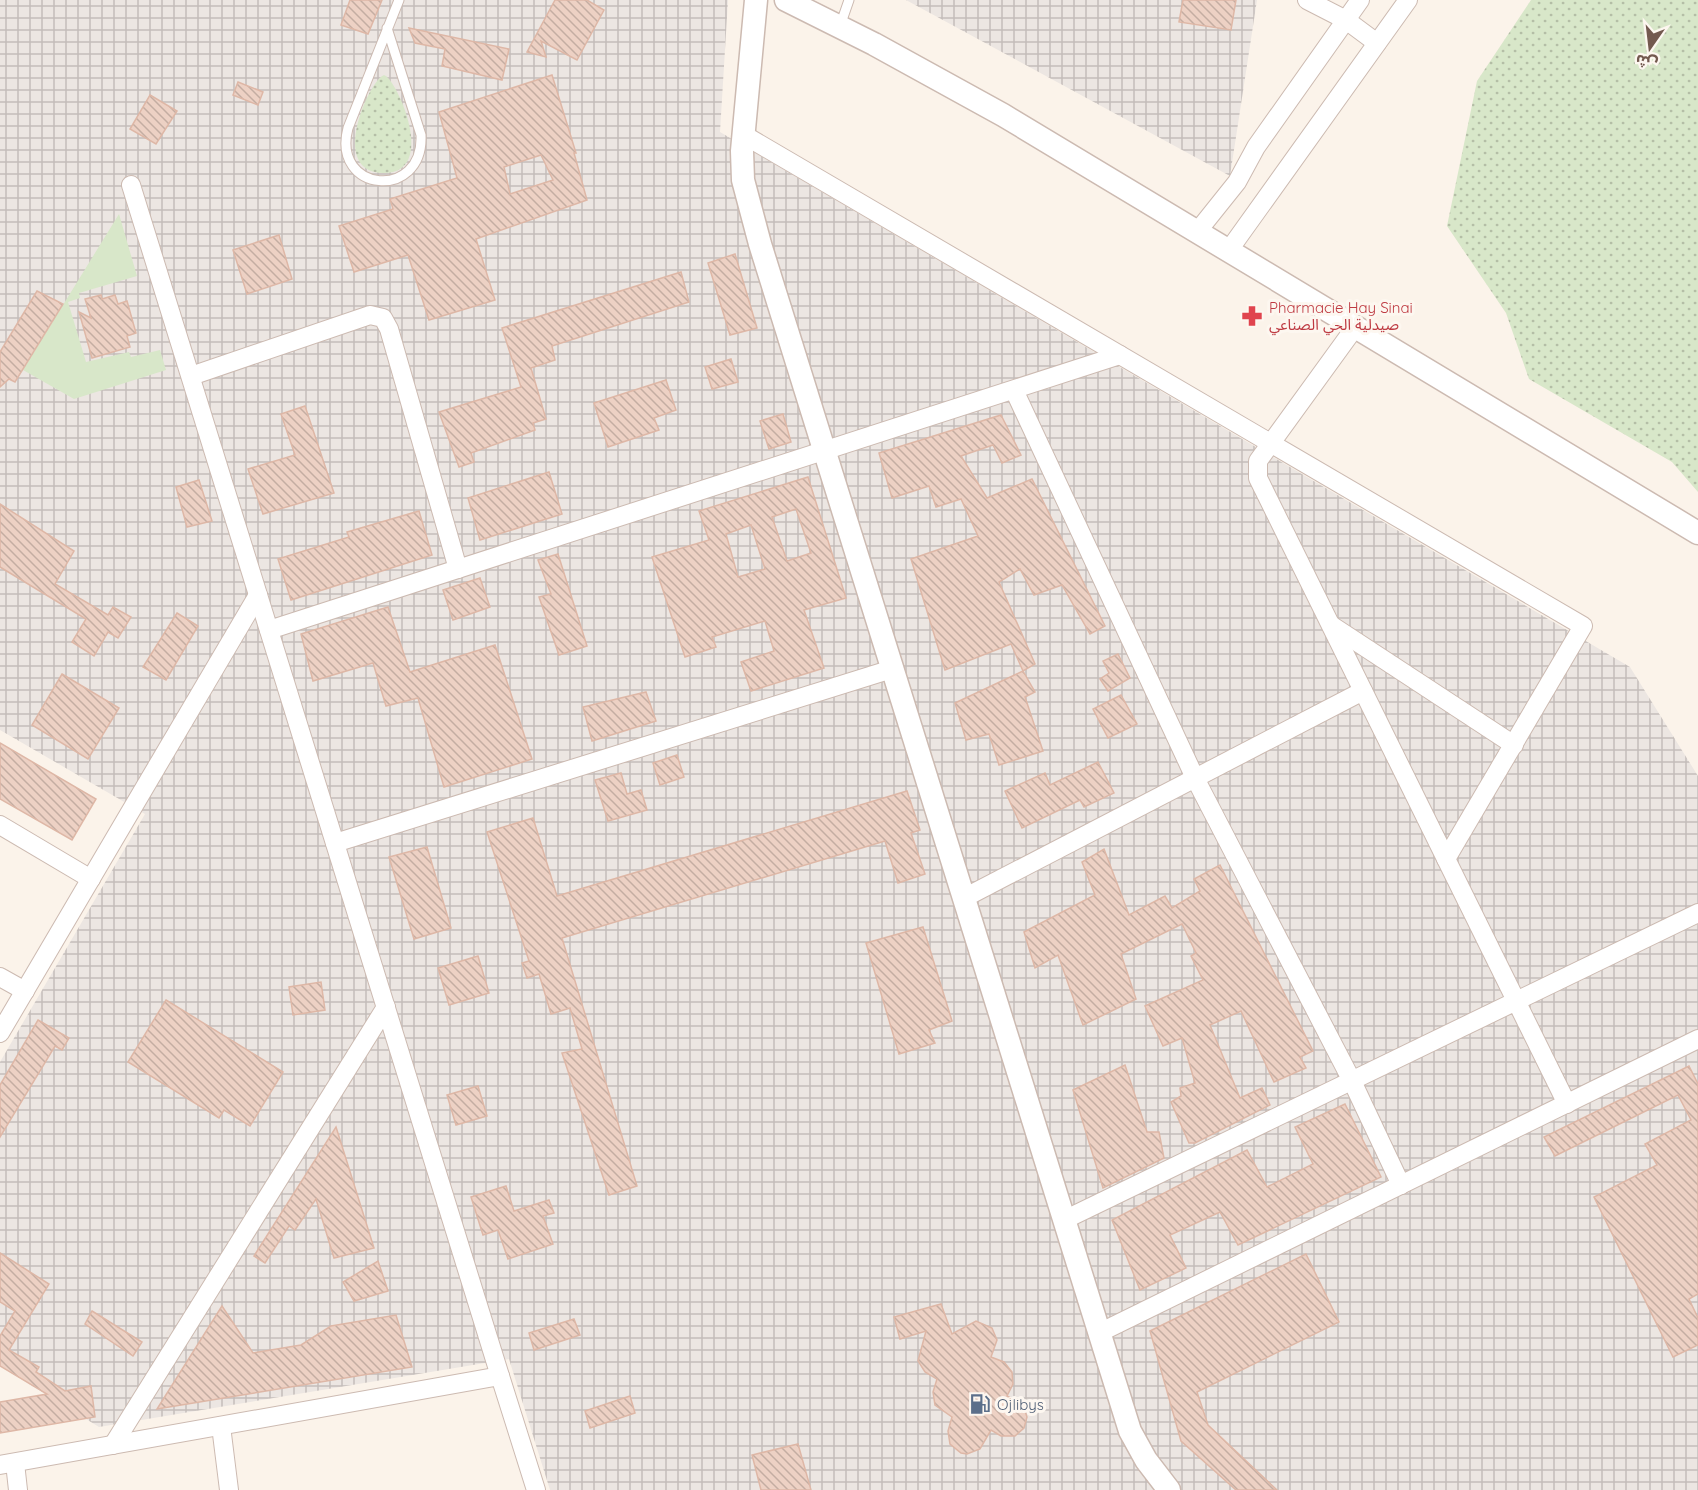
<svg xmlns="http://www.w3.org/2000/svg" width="1698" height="1490" font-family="Quicksand,'Noto Sans Arabic',sans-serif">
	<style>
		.industrial { fill: url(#industrial-grid) }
		.grass { fill: url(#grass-dots) }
		.green { fill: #d8e7c9 }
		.building { fill: url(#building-back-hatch); stroke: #deb7a6; stroke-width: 1.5; fill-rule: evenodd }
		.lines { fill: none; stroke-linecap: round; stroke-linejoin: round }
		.service-casing { stroke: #ccbab1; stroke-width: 11 }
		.minor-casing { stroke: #ccbab1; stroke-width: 20 }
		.tertiary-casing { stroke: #ccbab1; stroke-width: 25 }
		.service { stroke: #fff; stroke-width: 9 }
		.minor { stroke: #fff; stroke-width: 18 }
		.tertiary { stroke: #fff; stroke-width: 22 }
		.labels { text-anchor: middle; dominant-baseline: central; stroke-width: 6; stroke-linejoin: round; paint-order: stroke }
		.health-label { font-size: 15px; fill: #be3a42; stroke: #fdf7f0; text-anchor: start }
		.service-label { font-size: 15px; fill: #4e5e75; stroke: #fdf7f0; text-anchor: start }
	</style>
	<defs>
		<pattern id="industrial-grid" width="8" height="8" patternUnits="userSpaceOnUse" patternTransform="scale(1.5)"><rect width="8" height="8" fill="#ece6e2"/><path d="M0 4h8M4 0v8" fill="none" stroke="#c4bdba"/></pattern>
		<pattern id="grass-dots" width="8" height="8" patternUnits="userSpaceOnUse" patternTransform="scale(1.5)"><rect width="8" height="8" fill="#d8e7c9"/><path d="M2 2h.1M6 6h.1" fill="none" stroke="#b4bea6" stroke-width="1.8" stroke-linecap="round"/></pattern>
		<pattern id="building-back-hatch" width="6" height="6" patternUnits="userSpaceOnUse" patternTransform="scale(1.5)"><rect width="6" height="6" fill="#edd1c4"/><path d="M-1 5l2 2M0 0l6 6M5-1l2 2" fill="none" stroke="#c4ada2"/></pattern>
	</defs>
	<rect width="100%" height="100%" fill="#fbf3ea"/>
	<g class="industrial">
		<path d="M0,0h728l-8,132 910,535 68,109v714h-1148l-41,-131 -410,68 -99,-61v-304l145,-248 -145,-84z"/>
		<path d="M906,0h351l-27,176 -219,-119z"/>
	</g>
	<g class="grass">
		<path d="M1531,0h167v492l-26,-30 -143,-83 -23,-66 -59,-87 30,-145z"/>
		<path d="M384,75c13,4 55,99 -1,98 -56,-1 -13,-94 1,-98z"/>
	</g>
	<path class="green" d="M119,214l18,62 -58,17 1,5 -12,4 18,60 43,-10 2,5 29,-7 6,20 -92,29 -51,-29z"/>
	<g class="building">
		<path d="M350,0h32l-14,34 -27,-9z"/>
		<path d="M555,0h32l17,10 -27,50 -36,-19 5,16 -19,-5z"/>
		<path d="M1183,0h53l-5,30 -52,-8z"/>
		<path d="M409,28l100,21 -7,31 -60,-14 3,-17 -30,-6z"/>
		<path d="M552,75l24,78h-2l13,47 -111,39 19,61 -66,20 -21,-65 -54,17 -15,-46 54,-17 -3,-10 67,-21 -18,-66zM541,155l12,25 -43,14 -6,-27z"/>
		<path d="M238,82l25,10 -5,13 -25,-10z"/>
		<path d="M150,95l27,16 -21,33 -26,-15z"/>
		<path d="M279,235l13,44 -45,15 -14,-44z"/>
		<path d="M735,254l22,74 -27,7 -22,-72z"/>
		<path d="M681,272l8,30 -137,44 3,14 -24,8 15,51 -13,4 2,7 -64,23 3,9 -15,5 -20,-55 82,-25 -19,-59z"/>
		<path d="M37,291l26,13 -48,78 -6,-3 -9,8v-35z"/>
		<path d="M101,295l1,4 13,-4 3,9 9,-3 9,32 -9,3 3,11 -38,11 -13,-46 12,6 -6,-19z"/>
		<path d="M731,359l7,23 -26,7 -7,-22z"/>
		<path d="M666,380l10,30 -22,8 5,12 -51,17 -14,-44z"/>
		<path d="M305,406l29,87 -71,21 -15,-45 47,-14 -14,-41z"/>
		<path d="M783,414l8,28 -22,7 -9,-28z"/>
		<path d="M1001,415l20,40 -19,8 -9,-18 -32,11 26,42 45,-19 73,147 -15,8 -28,-49 -28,10 -14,-26 -21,13 36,82 -12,7 -12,-27 -66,26 -34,-111 67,-23 -17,-37 -25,8 -7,-21 -37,12 -13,-45z"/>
		<path d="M549,472l13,42 -82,26 -12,-42z"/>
		<path d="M808,477l38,121 -42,12 20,58 -73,23 -10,-29 33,-11 -9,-30 -53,16 4,10 -31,10 -33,-100 57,-17 -10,-29zM796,509l15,44 -24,8 -15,-44zM751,525l14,44 -27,8 -12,-43z"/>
		<path d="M199,480l13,41 -25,6 -11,-40z"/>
		<path d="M0,504l74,47 -19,33 53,31 5,-8 18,10 -13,21 -10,-6 -14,24 -22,-14 14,-23 -86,-52z"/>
		<path d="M419,511l13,44 -141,45 -13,-41 71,-22 -2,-5z"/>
		<path d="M558,554l29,92 -28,9 -20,-58 12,-3 -13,-34z"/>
		<path d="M480,578l10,29 -37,13 -10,-30z"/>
		<path d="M388,607l22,65 85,-27 37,114 -88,28 -26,-89 -32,8 -13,-43 -60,18 -12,-47z"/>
		<path d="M177,613l21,13 -32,54 -23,-13z"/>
		<path d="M1118,654l12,24 -22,13 -8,-12 9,-6 -6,-12z"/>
		<path d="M1023,671l12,21 -10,5 18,54 -44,14 -10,-31 -23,6 -11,-37z"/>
		<path d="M62,674l57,34 -31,51 -56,-34z"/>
		<path d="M646,692l10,29 -64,20 -9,-34z"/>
		<path d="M1121,695l16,29 -29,14 -15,-29z"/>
		<path d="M0,743l96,56 -24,41 -72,-41z"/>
		<path d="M677,755l7,22 -24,8 -7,-22z"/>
		<path d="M1098,762l16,31 -30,14 -4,-7 -58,28 -17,-37 40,-18 5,12z"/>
		<path d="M621,773l6,21 14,-4 6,20 -39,11 -13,-41z"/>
		<path d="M907,791l13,39 -9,3 14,41 -27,9 -13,-42 -323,97 75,248 -28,9 -47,-142 20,-4 -12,-41 -19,6 -12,-40 -12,4 -5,-15 7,-2 -42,-129 46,-14 24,78z"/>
		<path d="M427,847l24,81 -37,11 -25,-82z"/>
		<path d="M1104,849l25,66 36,-19 7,12 28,-17 -6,-12 26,-14 93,186 -13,6 6,11 -32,14 -33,-71 -31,14 30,73 22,-10 8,17 -75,38h-6l-18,-41 10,-6 -1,-8 15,-5 -13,-45 -19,8 -18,-40 58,-26 -12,-24 5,-3 -14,-29 -61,30 15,45 -53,26 -25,-70 -23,13 -11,-36 71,-37 -13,-33z"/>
		<path d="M923,927l29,94 -23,9 6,13 -36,11 -33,-111z"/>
		<path d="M478,956l11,37 -40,12 -11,-37z"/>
		<path d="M321,982l4,28 -32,5 -4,-28z"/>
		<path d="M166,1000l117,72 -33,54 -26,-16 -5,8 -91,-56z"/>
		<path d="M38,1020l31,18 -7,12 -7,-4 -55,91v-52z"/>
		<path d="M1125,1065l22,67h12l5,26 -61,30 -30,-98z"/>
		<path d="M1689,1066l9,18v210l-9,5 9,19v27l-25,12 -79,-160 63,-32 -12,-21 46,-24 -13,-25 -123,61 -11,-19z"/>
		<path d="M478,1086l9,30 -31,9 -9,-30z"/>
		<path d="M1345,1104l36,73 -143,68 -18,-33 -50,23 16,33 -46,22 -28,-70 135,-70 20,37 46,-23 -18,-37z"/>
		<path d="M336,1127l38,121 -40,10 -18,-59 -21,31 -6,-4 -24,37 -11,-7z"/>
		<path d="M506,1186l8,25 35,-11 5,13 -11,3 10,28 -45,15 -10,-29 -15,5 -12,-38z"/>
		<path d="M0,1253l49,31 -40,66 30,17 -3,5 29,19 26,-5 4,31 -95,16v-31l47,-8 -47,-28v-30l15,-25 -15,-9z"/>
		<path d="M1306,1254l33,68 -142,70 11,33 69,65h-41l-55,-49 -31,-110z"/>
		<path d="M378,1261l10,30 -34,10 -11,-19z"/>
		<path d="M941,1304l11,30 24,-13 16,7 5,12 -6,17 13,5 8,10 1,12 -6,12 16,9 4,12 -3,11 -9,8h-14l-10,-6 -11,19 -13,5 -6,-1 -11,-9 -2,-13 4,-14 -17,-12 -2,-13 4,-13 -12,-7 -7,-11 8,-30 -26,8 -6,-22z"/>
		<path d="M222,1306l31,47 48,-8 30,-19 65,-11 16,52 -255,42z"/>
		<path d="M92,1311l50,31 -9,14 -48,-32z"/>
		<path d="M574,1319l6,16 -46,15 -5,-17z"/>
		<path d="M630,1396l5,17 -45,15 -5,-17z"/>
		<path d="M798,1444l13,46h-50l-9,-35z"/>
	</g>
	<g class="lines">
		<g class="service-casing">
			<g id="service">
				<path d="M840,26l9,-26"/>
				<path d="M387,28l34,107c3,66 -90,58 -73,-7l51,-128"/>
			</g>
		</g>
		<g class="minor-casing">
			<g id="minor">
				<path d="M1307,0l39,20 31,23"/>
				<path d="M744,135l839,491 -137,233"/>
				<path d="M131,185l369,1191"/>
				<path d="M1197,232l40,-50 19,-35 104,-147"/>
				<path d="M1229,250l179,-250"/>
				<path d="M1356,326l-98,135v17l309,626"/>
				<path d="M191,376l179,-61 13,3 6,11 69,240"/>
				<path d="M1014,390l182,390 156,301 49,104"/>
				<path d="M1331,625l183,120"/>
				<path d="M269,630l851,-275"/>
				<path d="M0,825l91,54"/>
				<path d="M335,843l557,-174"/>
				<path d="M964,898l399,-207"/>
				<path d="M0,977l25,14"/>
				<path d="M0,1033l258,-438"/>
				<path d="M1064,1220l634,-307"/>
				<path d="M1099,1333l599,-294"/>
				<path d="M221,1426l8,64"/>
				<path d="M113,1445l273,-438"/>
				<path d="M15,1463l3,27"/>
				<path d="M0,1465l500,-89 36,114"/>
			</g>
		</g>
		<g class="tertiary-casing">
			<g id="tertiary">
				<path d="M756,0l-14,151 1,29 17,64 370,1187 16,29 23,30"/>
				<path d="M786,0l88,44 129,71 695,418"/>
			</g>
		</g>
		<use href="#service" class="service"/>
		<use href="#minor" class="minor"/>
		<use href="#tertiary" class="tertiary"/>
	</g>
	<defs>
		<g id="pharmacy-bare" transform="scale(1.62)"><path d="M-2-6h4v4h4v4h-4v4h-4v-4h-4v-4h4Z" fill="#e0444e" stroke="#fdf7f0" stroke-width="2.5" paint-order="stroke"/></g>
		<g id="fuel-bare" transform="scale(1.62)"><path d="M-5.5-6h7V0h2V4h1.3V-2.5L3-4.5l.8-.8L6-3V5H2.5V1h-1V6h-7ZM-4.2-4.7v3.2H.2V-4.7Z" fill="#5c6f8a" stroke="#fdf7f0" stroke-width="2.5" paint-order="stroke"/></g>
	</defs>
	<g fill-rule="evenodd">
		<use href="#pharmacy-bare" x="1252" y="316"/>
		<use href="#fuel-bare" x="980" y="1404"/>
	</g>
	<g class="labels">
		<g class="health-label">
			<text x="1269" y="307">Pharmacie Hay Sinai<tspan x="1269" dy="17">صيدلية الحي الصناعي</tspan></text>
		</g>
		<g class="service-label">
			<text x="997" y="1404">Ojlibys</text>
		</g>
	</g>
	<g transform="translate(1650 48) rotate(194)" stroke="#fdf7f0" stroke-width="4.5" paint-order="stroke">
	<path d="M0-4.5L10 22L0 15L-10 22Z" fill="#73594f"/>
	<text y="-9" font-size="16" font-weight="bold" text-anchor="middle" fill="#73594f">ش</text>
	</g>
</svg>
